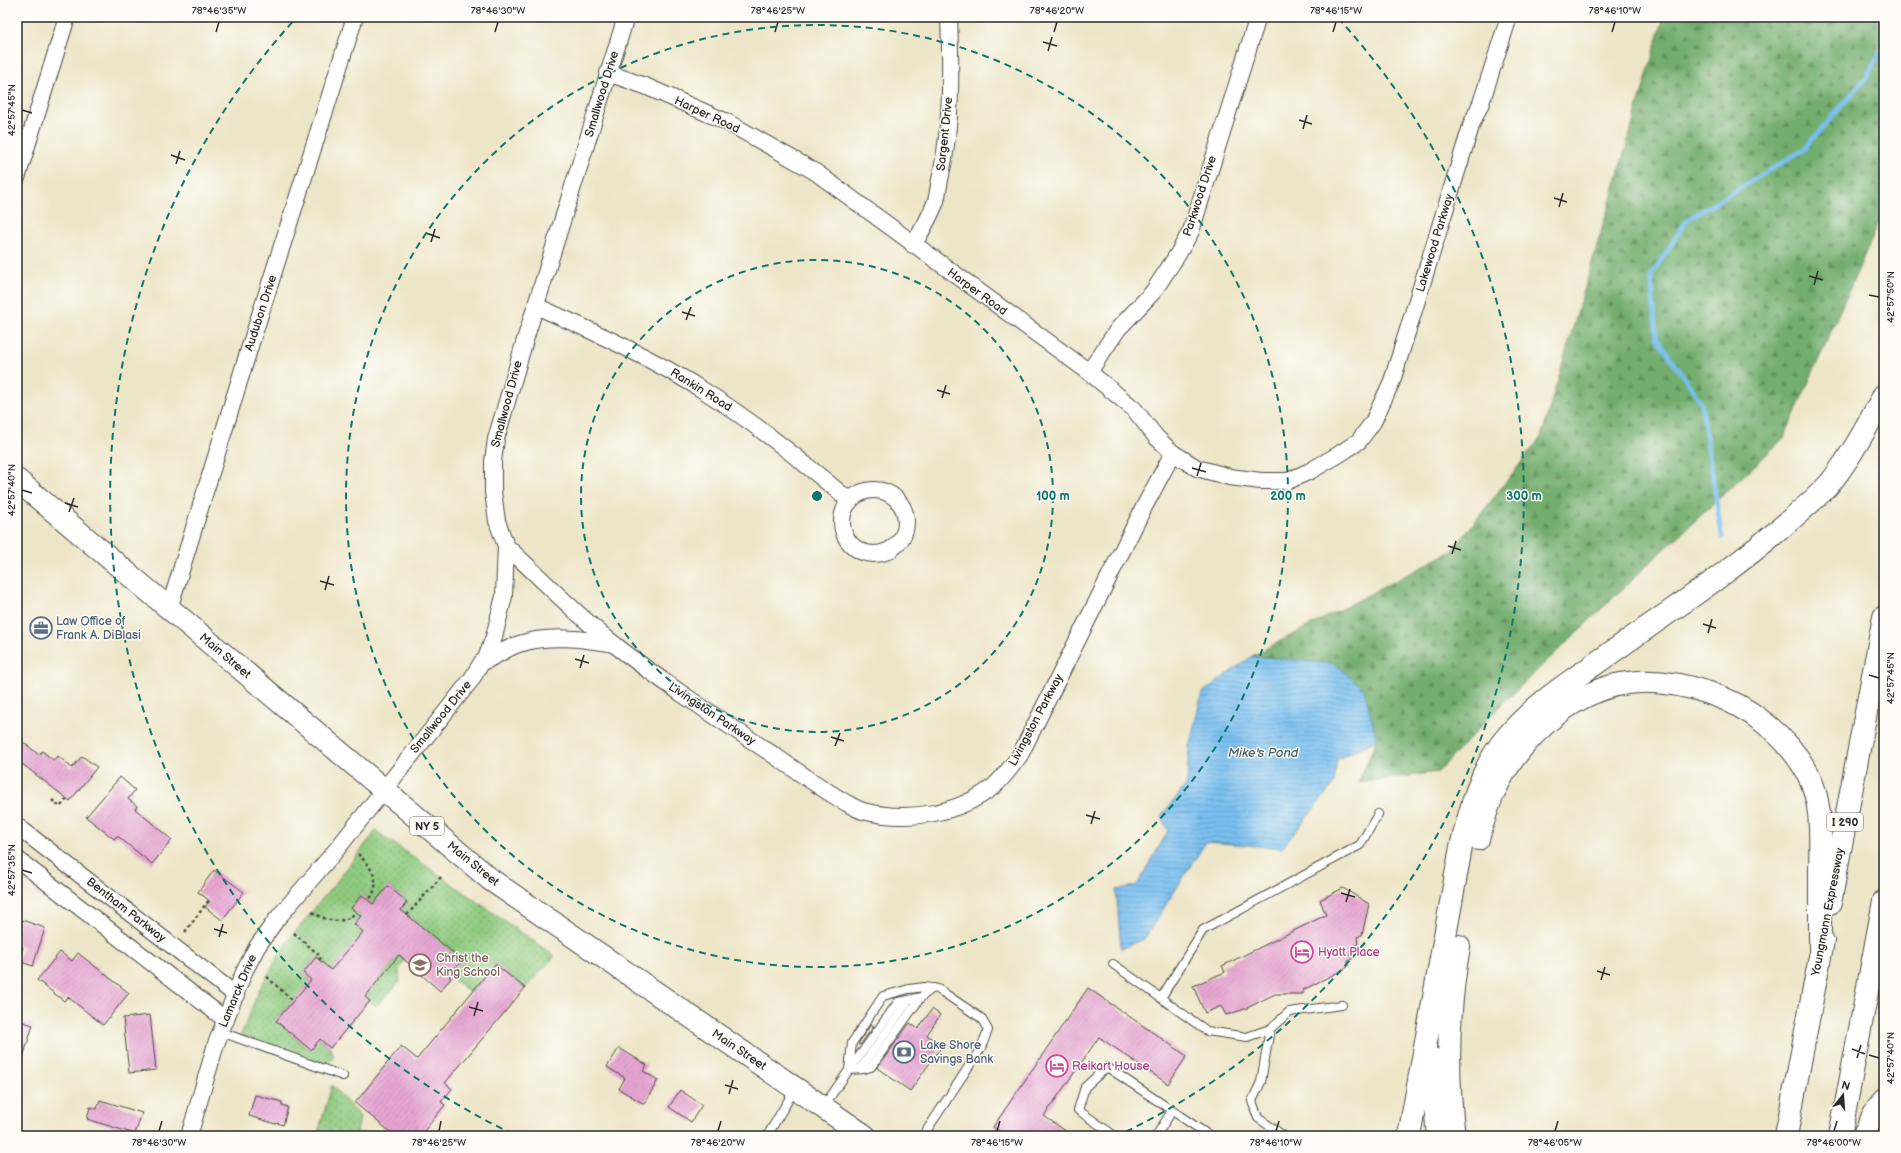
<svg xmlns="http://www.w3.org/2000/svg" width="1901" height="1153" font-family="'Balsamiq Sans',sans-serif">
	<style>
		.grass { fill: url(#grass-dots); stroke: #5d7a55 }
		.forest { fill: url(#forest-firs); stroke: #4f6c4c }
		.water { fill: url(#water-rules); stroke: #52768e }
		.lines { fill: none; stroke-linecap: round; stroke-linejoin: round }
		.stream { stroke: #79c0f1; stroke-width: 4.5 }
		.building { fill: url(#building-hatch) }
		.lane-casing { stroke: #484742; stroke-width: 10 }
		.street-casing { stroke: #484742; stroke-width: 18 }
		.primary-casing { stroke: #484742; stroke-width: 24 }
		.highway-casing { stroke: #484742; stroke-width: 24 }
		.path { stroke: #484742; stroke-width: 2.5; stroke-dasharray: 3 3; stroke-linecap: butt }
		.lane { stroke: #fff; stroke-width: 8 }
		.street { stroke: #fff; stroke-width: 16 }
		.primary { stroke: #fff; stroke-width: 22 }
		.highway { stroke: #fff; stroke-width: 22 }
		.ticks { fill: none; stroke: #2b2b2b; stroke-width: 1.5 }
		.ring { fill: none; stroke: #0f766e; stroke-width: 2; stroke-dasharray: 7 5 }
		.labels { text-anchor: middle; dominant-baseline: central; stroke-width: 3; stroke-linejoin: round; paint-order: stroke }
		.shield { fill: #fdfcf7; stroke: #6a6a68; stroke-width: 1 }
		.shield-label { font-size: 11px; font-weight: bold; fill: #2b2b2b }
		.street-label { font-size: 12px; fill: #2b2b2b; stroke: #fdfcf7 }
		.service-label { font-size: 12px; fill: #4e5e75; stroke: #fdfcf7; text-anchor: start }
		.hotel-label { font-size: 12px; fill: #b23c85; stroke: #fdfcf7; text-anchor: start }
		.education-label { font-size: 12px; fill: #785e54; stroke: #fdfcf7; text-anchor: start }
		.water-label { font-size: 13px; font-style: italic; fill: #465f70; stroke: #fdfcf7 }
		.centre { fill: #0f766e; stroke: #fdfcf7; stroke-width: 2 }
		.ring-label { font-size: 12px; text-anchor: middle; font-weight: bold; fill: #0f766e; stroke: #fdfcf7; stroke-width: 3; stroke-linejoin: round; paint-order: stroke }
		.neatline { fill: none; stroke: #2b2b2b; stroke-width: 1.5 }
		.ticks-label { font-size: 10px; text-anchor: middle; fill: #2b2b2b }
	</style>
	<defs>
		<pattern id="grass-dots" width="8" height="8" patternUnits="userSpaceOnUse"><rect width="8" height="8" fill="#8fca7f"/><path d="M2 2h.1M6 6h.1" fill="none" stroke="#75a468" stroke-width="1.8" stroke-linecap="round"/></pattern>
		<pattern id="forest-firs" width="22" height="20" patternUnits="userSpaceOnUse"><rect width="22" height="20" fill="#73ae6e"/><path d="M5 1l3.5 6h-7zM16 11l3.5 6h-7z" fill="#5f8e5b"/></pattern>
		<pattern id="water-rules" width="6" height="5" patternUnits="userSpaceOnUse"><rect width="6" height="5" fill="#79c0f1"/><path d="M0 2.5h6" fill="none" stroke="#639cc3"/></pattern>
		<pattern id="building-hatch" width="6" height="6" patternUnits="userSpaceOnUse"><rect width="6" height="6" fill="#e6a5d2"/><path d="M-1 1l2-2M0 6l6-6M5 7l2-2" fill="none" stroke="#c58eb4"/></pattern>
	</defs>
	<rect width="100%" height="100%" fill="#fdfcf7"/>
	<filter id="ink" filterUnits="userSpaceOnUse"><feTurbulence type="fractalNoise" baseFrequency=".025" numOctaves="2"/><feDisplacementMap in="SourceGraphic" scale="8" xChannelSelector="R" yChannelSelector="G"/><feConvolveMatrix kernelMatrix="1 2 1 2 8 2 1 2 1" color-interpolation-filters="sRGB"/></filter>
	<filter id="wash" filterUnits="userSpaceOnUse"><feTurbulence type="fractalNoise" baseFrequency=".012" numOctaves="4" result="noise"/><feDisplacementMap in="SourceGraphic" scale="16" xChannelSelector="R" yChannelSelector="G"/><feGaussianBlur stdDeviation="0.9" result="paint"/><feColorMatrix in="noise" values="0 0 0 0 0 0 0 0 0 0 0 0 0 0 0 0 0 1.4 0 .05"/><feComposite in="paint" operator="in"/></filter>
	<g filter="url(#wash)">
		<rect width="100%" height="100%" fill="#ede5c7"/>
		<g class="grass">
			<path d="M376,831l179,125 -30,32 -30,-24 -24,29 -22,-17 13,-16 -61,-50 6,-8 -19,-16 -15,18 -11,-9 -11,13 10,8 2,16 -32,38 -15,-13 -13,16 8,7 -35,41 34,29 10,-11 10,9 4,9 -8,8 -85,-30 19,-47 26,-45 51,-62z"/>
			<path d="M399,955l6,5 -6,9 1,13 -24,24 -11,-9z"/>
			<path d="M332,1085l28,32 -3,15 22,4h-62z"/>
		</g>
		<path class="forest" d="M1664,17h220v194l-100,227 -145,135 -139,133 -62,66 -80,11 19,-43 -41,-76 -84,-8 200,-105 89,-114z"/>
		<path class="water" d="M1252,656l84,8 28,26 13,50 -40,19 -3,25 -52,64 -76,-6 -62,97 -23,10 -5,-59 21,-5 31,-54 -7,-15 26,-32 2,-37 13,-54z"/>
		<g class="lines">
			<path class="stream" d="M1722,537l-21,-135 -44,-64 -6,-62 36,-56 116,-70 63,-72 18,-34"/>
		</g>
		<g id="blocks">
			<g class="building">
				<path d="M17,737l22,18 3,-4 11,9 5,-4 14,12 10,-12 15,11 -27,34 -53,-41z"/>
				<path d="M120,777l15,13 -7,9 9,7 -2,3 37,31 -20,24 -32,-26 -3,-2 -3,3 -28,-22z"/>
				<path d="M214,870l30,22 -22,28 -17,-13 5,-6 -12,-9z"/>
				<path d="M388,886l19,16 -6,8 61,50 -13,16 2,2 -11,13 -41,-36 -34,42 5,4 -40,47 -10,-9 -9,11 -35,-29 35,-41 -8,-7 13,-16 15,13 32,-38 -9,-8 7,-8 -10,-8 11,-13 11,9z"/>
				<path d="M1343,888l26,16 -7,31 -5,2 1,7 -3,1 2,5 -7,3 2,6 -4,2v6l-45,23v4h-28l-30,15 -19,6 -5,-9 -16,7 -12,-27 32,-14 -3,-6 104,-51 -6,-15z"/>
				<path d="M19,919l26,9 -12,38 -15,-5 5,-14 -6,-2v-19z"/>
				<path d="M60,952l12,9 6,-8 51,40 -26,32 -35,-28 -4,4 -27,-21z"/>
				<path d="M495,964l30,24 -80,95 7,6 -11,13 4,3 -25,31h-25l-40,-33 46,-57 16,13z"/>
				<path d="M1088,988l99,68 -19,28 -69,-47 -55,79 29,20h-67l-13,-9z"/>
				<path d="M932,1009l8,6 -13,20 15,11 -32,45 -33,-23 33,-45 8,6z"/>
				<path d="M150,1015l6,55 -27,3 -6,-55z"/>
				<path d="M17,1020l16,5 -13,42h-3z"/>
				<path d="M871,1024l3,2 -14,19 -2,-1z"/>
				<path d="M619,1048l28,17 -4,6 15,9 -14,24 -25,-15 6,-11 -18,-11z"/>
				<path d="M680,1090l22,15 -11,17 -22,-15z"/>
				<path d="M255,1095l27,7v3l6,2 -5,18 -6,-2 -1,1 -27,-8z"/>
				<path d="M100,1100l42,13 -7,21 -48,-15 3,-12 7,2z"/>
			</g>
		</g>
	</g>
	<g filter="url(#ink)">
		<use href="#blocks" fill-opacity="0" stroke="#484742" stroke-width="1"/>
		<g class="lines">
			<g class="lane-casing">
				<g id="lane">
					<path d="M1113,964l94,67 40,6 23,-8"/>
					<path d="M1161,998l42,-68 157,-85 18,-31"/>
					<path d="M221,1032l122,44"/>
					<path d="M850,1069l48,-67 11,-2"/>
					<path d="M860,1069l49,-69 12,-3"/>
					<path d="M849,1070l15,-1 7,-2 50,-70 12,-9"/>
					<path d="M823,1107l26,-37 3,-27 31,-47 26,-7 16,-2 13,2 43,29 7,12 -7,18 -58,88"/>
					<path d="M767,1136l28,-47"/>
					<path d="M1115,1136l-37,-26 7,-23 22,-20 103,69"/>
					<path d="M1156,1136l16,-25"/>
					<path d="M1284,1136l-26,-18 -6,-17 9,-19 9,-53 19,-17 53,-7"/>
				</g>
			</g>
			<g class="street-casing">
				<g id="street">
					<path d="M608,73l37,13 82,36 87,49 275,201 45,37 22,28 17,16 24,15 33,9 31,4h27l22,-10 28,-16 21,-14 14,-19 19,-41 80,-258 9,-20 28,-86"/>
					<path d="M17,178l50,-161"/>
					<path d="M913,245c9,-14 17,-28 23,-44 2,-8 3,-18 5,-26 11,-52 10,-105 8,-158"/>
					<path d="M536,306c59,26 118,53 173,88 50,32 95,69 141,107"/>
					<path d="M1089,372l29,-43 35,-37 25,-38 13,-23 67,-214"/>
					<circle cx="874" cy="522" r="32"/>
					<path d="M506,546c36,33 70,69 109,99 51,40 106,75 160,111 22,15 44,31 68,45 6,3 13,8 20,10 43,11 95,4 131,-25 10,-9 18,-20 26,-31l124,-248 29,-54"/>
					<path d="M169,609l82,-266 104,-326"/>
					<path d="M485,661c11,-5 22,-13 34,-17 31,-10 64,-5 95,0"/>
					<path d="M17,826l219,169"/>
					<path d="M17,859l209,161"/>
					<path d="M189,1136l27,-92 28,-72 13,-25 19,-27 61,-71 134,-169 11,-18 3,-1 9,-24 10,-41 2,-50 -9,-25 -4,-29v-31l3,-22 29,-99 101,-323"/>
				</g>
			</g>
			<g class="primary-casing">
				<path id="primary" d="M17,480l474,400 374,256"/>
			</g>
			<g class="highway-casing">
				<g id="highway">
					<path d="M1478,839c5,-18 10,-36 19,-53 22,-45 69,-89 119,-101 31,-7 63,-2 93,8 40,13 77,42 98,79 17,31 13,71 13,105 0,26 0,52 0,79"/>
					<path d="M1830,903l54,-286"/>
					<path d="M1433,1059l1,34 4,43"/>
					<path d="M1409,1136l52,-289c9,-36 18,-74 41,-104 29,-38 71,-63 110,-91 59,-42 122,-82 177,-131 14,-12 30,-25 42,-39 21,-27 37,-57 53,-87"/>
					<path d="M1454,1136c-8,-64 -6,-127 5,-190"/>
					<path d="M1786,1136l37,-195"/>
					<path d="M1840,1136l44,-235"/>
					<path d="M1863,1136l15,-29 6,-7"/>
				</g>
			</g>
			<g class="path">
				<path d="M52,800l8,7 7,-8"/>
				<path d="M358,854c13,13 25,28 11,46"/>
				<path d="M312,912c15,9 31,14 44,0"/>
				<path d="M407,915l34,-38"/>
				<path d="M185,932l24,-32"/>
				<path d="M294,933l26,23v4"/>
				<path d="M267,977l26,24"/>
			</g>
			<use href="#lane" class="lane"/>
			<use href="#street" class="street"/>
			<use href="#primary" class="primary"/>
			<use href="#highway" class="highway"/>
		</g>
	</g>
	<path class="ticks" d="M216,32l3,-10M495,32l3,-10M775,32l3,-10M1054,32l3,-10M1333,32l3,-10M1612,32l3,-10M1043,42l14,4M1048,51l4,-14M22,110l10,3M1299,120l13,4M1303,129l4,-14M171,155l14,5M176,164l4,-13M1554,198l13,4M1559,207l4,-14M426,233l14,5M431,242l4,-13M1809,276l14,4M1814,285l4,-14M1869,295l10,2M682,312l13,4M686,320l5,-13M937,390l13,4M942,398l4,-13M1192,468l14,4M1197,476l4,-13M22,490l10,3M65,503l13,4M69,512l5,-14M1448,546l13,4M1452,554l4,-13M320,581l14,4M325,590l4,-14M1703,624l13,4M1708,633l4,-14M575,659l14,4M580,668l4,-13M1869,675l10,3M831,737l13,4M835,746l5,-13M1086,815l14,4M1091,824l4,-13M22,870l10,3M1341,893l14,4M1346,902l4,-13M214,929l13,4M219,937l4,-13M1597,971l13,4M1601,980l4,-13M469,1007l14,4M474,1016l4,-14M1852,1049l13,5M1869,1055l10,3M1857,1058l4,-13M725,1085l13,4M729,1094l4,-14M159,1131l3,-10M439,1131l2,-10M718,1131l3,-10M997,1131l3,-10M1276,1131l3,-10M1555,1131l3,-10M1834,1131l3,-10"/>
	<g class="ring">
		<circle cx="817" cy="496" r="236"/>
		<circle cx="817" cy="496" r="471"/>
		<path d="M513 1134A707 707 0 0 1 296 18M1338 18A707 707 0 0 1 1121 1134"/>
	</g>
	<defs>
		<g id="office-ring" transform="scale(1.15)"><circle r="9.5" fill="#fdfcf7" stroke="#5c6f8a" stroke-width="1.5"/><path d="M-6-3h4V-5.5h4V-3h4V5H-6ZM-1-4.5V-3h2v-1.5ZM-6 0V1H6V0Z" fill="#5c6f8a"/></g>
		<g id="hotel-ring" transform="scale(1.15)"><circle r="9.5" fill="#fdfcf7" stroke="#d1479c" stroke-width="1.5"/><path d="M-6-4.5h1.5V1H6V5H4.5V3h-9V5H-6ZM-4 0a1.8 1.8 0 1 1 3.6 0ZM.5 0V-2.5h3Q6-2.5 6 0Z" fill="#d1479c"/></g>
		<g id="school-ring" transform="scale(1.15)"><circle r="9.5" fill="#fdfcf7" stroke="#8d6e63" stroke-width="1.5"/><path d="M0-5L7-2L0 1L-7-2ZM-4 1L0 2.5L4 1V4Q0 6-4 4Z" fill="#8d6e63"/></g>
		<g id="bank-ring" transform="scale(1.15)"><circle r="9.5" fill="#fdfcf7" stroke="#5c6f8a" stroke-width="1.5"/><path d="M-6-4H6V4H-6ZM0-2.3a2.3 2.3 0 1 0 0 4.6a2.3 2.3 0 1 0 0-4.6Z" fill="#5c6f8a"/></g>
	</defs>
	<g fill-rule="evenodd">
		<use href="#office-ring" x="41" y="628"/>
		<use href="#hotel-ring" x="1302" y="952"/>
		<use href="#school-ring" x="420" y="965"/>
		<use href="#bank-ring" x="904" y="1052"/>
		<use href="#hotel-ring" x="1057" y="1066"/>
	</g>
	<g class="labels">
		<g class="shield">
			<rect x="1827" y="813" width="36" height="18" rx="3"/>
			<rect x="410" y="817" width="34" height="18" rx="3"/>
		</g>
		<g class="shield-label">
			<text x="1845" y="822">I 290</text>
			<text x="427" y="826">NY 5</text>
		</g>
		<g class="street-label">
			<text transform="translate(602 94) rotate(-73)">Smallwood Drive</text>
			<text transform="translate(707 115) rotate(25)">Harper Road</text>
			<text transform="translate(945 134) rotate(-84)">Sargent Drive</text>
			<text transform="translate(1200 196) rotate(-72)">Parkwood Drive</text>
			<text transform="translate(1435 243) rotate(-73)">Lakewood Parkway</text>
			<text transform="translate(977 292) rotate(36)">Harper Road</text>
			<text transform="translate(261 313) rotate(-72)">Audubon Drive</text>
			<text transform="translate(701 390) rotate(32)">Rankin Road</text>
			<text transform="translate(507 404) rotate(-75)">Smallwood Drive</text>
			<text transform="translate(225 656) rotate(40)">Main Street</text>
			<text transform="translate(712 714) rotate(34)">Livingston Parkway</text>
			<text transform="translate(441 717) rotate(-51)">Smallwood Drive</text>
			<text transform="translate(1036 720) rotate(-62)">Livingston Parkway</text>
			<text transform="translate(473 864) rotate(39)">Main Street</text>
			<text transform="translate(126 910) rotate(38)">Bentham Parkway</text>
			<text transform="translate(1828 912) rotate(-79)">Youngmann Expressway</text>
			<text transform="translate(238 991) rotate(-67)">Lamarck Drive</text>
			<text transform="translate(739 1050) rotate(34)">Main Street</text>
		</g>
		<g class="service-label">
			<text x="56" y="621">Law Office of<tspan x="56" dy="14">Frank A. DiBlasi</tspan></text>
			<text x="920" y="1045">Lake Shore<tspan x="920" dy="14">Savings Bank</tspan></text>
		</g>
		<g class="hotel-label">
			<text x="1318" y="952">Hyatt Place</text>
			<text x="1072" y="1066">Reikart House</text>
		</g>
		<g class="education-label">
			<text x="436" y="958">Christ the<tspan x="436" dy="14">King School</tspan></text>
		</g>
		<g class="water-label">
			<text x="1263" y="753">Mike's Pond</text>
		</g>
	</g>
	<circle cx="817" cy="496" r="6" class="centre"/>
	<g class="ring-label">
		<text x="1053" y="500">100 m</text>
		<text x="1288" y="500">200 m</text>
		<text x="1524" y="500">300 m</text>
	</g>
	<rect width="1901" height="1153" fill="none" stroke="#fdfcf7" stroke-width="44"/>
	<g transform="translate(1843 1095) rotate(17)" stroke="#fdfcf7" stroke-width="3" paint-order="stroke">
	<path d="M0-3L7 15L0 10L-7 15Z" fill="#2b2b2b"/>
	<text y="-6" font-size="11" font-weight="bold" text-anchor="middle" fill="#2b2b2b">N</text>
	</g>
	<rect x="22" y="22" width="1857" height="1109" class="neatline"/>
	<g class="ticks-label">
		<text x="219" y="14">78°46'35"W</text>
		<text x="498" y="14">78°46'30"W</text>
		<text x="778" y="14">78°46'25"W</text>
		<text x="1057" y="14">78°46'20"W</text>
		<text x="1336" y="14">78°46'15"W</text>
		<text x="1615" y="14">78°46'10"W</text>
		<text transform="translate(11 110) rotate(-90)" y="4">42°57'45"N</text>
		<text transform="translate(1890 297) rotate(-90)" y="4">42°57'50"N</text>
		<text transform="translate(11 490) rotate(-90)" y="4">42°57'40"N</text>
		<text transform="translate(1890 678) rotate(-90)" y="4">42°57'45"N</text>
		<text transform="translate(11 870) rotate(-90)" y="4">42°57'35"N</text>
		<text transform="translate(1890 1058) rotate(-90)" y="4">42°57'40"N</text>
		<text x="159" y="1146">78°46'30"W</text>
		<text x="439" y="1146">78°46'25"W</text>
		<text x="718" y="1146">78°46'20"W</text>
		<text x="997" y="1146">78°46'15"W</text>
		<text x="1276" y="1146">78°46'10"W</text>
		<text x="1555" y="1146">78°46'05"W</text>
		<text x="1834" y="1146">78°46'00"W</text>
	</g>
</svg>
